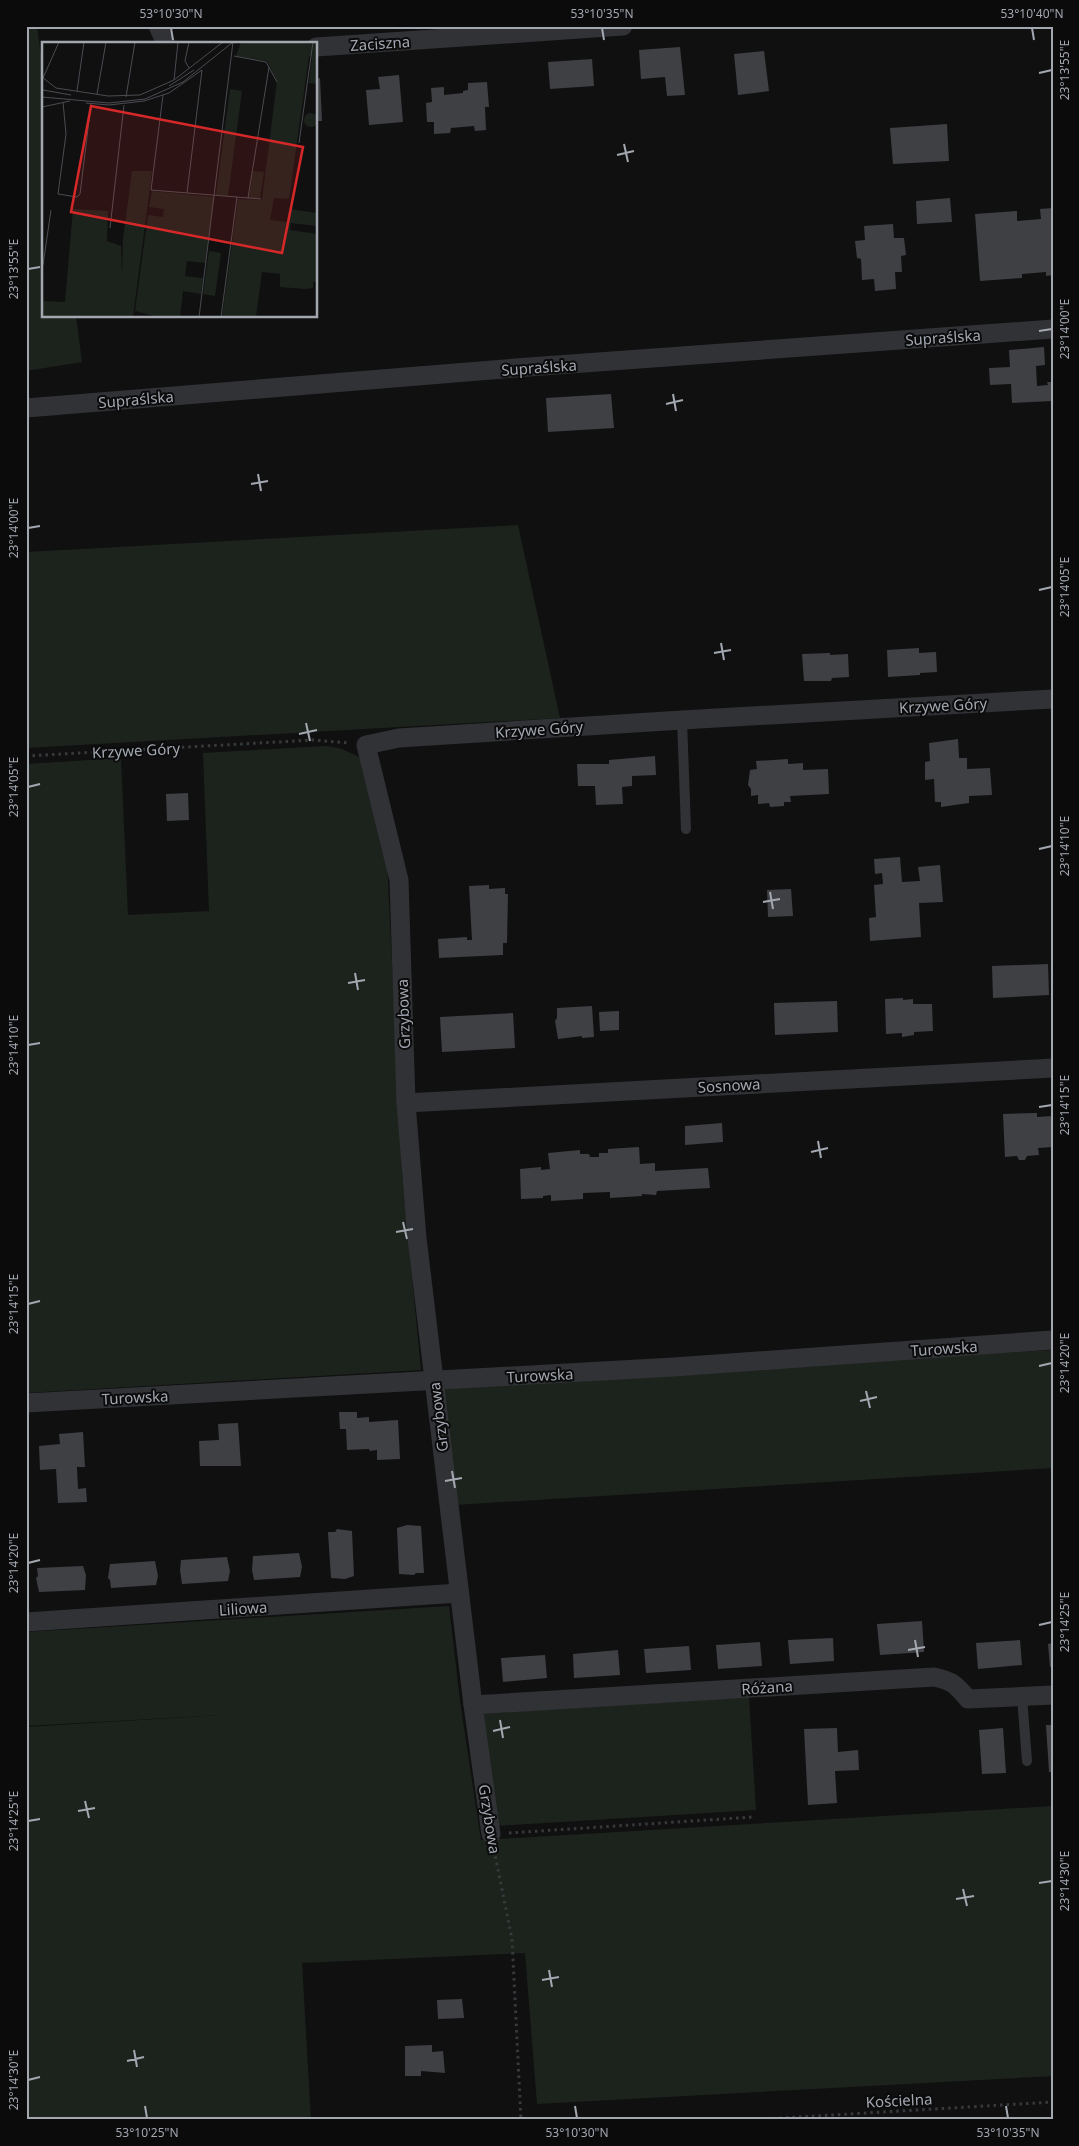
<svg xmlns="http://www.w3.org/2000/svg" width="1079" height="2146" font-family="'Noto Sans',sans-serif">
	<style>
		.green { fill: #1c231d }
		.building { fill: #3f4044 }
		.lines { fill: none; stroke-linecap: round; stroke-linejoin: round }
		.path { stroke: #37393c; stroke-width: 3; stroke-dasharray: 2.5 4; stroke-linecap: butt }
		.service { stroke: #313235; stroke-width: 10 }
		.minor { stroke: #313235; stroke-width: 19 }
		.ticks { fill: none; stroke: #a2a7b0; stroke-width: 2 }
		.labels { text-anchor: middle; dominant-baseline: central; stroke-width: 4; stroke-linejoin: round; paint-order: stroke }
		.street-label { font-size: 15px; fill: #a2a7b0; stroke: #0b0b0c }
		.inset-road { fill: none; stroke: #4a4c51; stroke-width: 1 }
		.view { fill: #d62828; fill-opacity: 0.15; stroke: #d62828; stroke-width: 2.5 }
		.inset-edge { fill: none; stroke: #a2a7b0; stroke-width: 2.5 }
		.neatline { fill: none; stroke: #a2a7b0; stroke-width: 2 }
		.ticks-label { font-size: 12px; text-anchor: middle; fill: #a2a7b0 }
	</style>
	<rect width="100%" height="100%" fill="#101011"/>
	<g class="green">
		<path d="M26,26h11l7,52v238h32l6,46 -56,9z"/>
		<path d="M518,525l42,193 -534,30v-196z"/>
		<path d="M327,746l15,3 17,8 12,29 16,74 15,314 19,196 -395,23v-629l95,-6 7,157 81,-4 -6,-158z"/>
		<path d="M1053,1350v118l-598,37 -14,-119z"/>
		<path d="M449,1606l11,95 21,139 572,-34v270l-516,28 -12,-151 -223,10 9,157h-285v-393l196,-12 -196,11v-94z"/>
		<path d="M749,1697l7,113 -261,16 -14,-112z"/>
	</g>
	<g class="building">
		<path d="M680,47l5,48 -18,1 -2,-19 -24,2 -2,-29z"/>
		<path d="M764,51l5,40 -31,4 -4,-41z"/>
		<path d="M592,59l2,27 -44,3 -2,-27z"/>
		<path d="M399,75l4,47 -34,3 -3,-35 14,-1 -2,-12z"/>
		<path d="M320,78l2,43h-6v-42z"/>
		<path d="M487,82l2,25h-4l1,23 -11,1 -1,-5 -23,2 -1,5 -16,1v-12h-7l-1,-19 6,-1 -1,-14 13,-1v8l19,-2v-2l5,-1v-7z"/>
		<path d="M947,124l2,37 -56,3 -3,-36z"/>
		<path d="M950,198l2,24 -35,2 -1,-23z"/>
		<path d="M1053,208v67l-7,1v-4l-24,2v4l-42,3 -5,-67 42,-3v10l24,-2 -1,-10z"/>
		<path d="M893,224l1,14h10l2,17 -5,1 1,16h-7l1,17 -21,2 -1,-12 -12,1 -1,-21 -4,-1 -2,-17 10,-1 -1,-14z"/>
		<path d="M1044,347l1,18 -9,1 1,20 11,-1 -1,-3h6v19l-41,2 -1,-19 -21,1 -1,-17 21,-1 -1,-17z"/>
		<path d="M611,394l3,34 -66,4 -2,-34z"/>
		<path d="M919,648v5l17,-1 1,20 -17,1v2l-32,2 -1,-27z"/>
		<path d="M830,653v2l18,-1 1,23 -17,1 -1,3h-27l-2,-27z"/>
		<path d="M958,739l1,19h8v11l23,-1 2,27 -23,1v7l-28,4v-5h-6l-1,-23 -9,1v-18l5,-1 -1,-18z"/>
		<path d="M655,756l1,19 -24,1v10l-10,1 1,17 -27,1 -1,-19h-17l-1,-22h32v-4z"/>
		<path d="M788,759v5l15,-1v7l25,-1 1,25 -39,2 1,6h-7v4l-14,1 -1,-4 -11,1v-9l-7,1v-7l-3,-4 2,-15 7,-1 -1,-8z"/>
		<path d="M188,793l1,27 -22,1 -1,-27z"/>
		<path d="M900,857l2,25 18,-1 -2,-14 22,-2 3,37 -24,1 2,34 -51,4 -1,-23 7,-1 -2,-32 9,-1 -1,-11 -7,1 -1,-15z"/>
		<path d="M489,885v4l16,-1v6h3l-1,49h-4v12l-64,3 -1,-19 29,-2v3h5l-3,-54z"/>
		<path d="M791,889l2,27 -25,1 -1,-27z"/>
		<path d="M1048,964l1,31 -56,3 -1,-32z"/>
		<path d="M903,998v2l10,-1v5h19l1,27 -19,1v3l-12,2v-4l-16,1 -1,-35z"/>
		<path d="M837,1001l1,31 -63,3 -1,-32z"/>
		<path d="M592,1006l2,31 -12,1v-2l-24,3 -3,-18 2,-3v-10z"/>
		<path d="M619,1011v19l-19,1 -1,-19z"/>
		<path d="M513,1013l2,35 -73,4 -2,-35z"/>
		<path d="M1037,1113v4l16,-1v31l-15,1 1,7 -12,1 -2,4h-6l-2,-4 -12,1 -2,-43z"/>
		<path d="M722,1123l1,19 -38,3v-19z"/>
		<path d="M639,1147l1,17 15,-1v8l53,-3 2,20 -53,3 -1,4 -14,-1v2l-32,2v-6l-27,1v6l-32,2v-6l-8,1v2l-22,1 -1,-30 21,-2v3l9,-1 -2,-16 32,-3v4h9l1,3h9v-4h9v-4z"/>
		<path d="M339,1412h18v6l12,-1v5l29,-2 2,39 -23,1v-10l-7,1 -1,-2 -22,1 -1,-21h-6z"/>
		<path d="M238,1423l3,43h-41l-1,-25 20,-1 -1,-16z"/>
		<path d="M83,1432l2,35h-8l1,22 8,-1 1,14 -29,1 -2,-34 -16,1 -1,-24 21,-2 -1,-10z"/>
		<path d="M407,1525l14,1 3,47h-8l-2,2 -15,-1 -2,-46z"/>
		<path d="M337,1529l15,2 2,45 -9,3 -14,-1 -3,-46h7z"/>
		<path d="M299,1553l3,14 -2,10 -46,3 -2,-10 1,-14z"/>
		<path d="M227,1557l3,14 -2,10 -46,3 -2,-14 1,-10z"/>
		<path d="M155,1561l3,15 -2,9 -45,3 -1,-8 -2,-2 2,-14z"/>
		<path d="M83,1566l3,9 -1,15 -46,2 -3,-14 2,-2 -1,-8z"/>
		<path d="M922,1621l2,31 -44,3 -3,-31z"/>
		<path d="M833,1638l1,23 -44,3 -2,-24z"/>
		<path d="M1020,1640l2,25 -44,4 -2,-26z"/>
		<path d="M760,1642l2,24 -44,3 -2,-24z"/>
		<path d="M1053,1643v24h-3l-2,-23z"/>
		<path d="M689,1646l2,24 -45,3 -2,-24z"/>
		<path d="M618,1650l2,25 -46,3 -1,-24z"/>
		<path d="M545,1655l2,23 -44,4 -2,-24z"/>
		<path d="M1046,1725h7v47h-4z"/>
		<path d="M837,1728l1,24 20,-2 1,20 -24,1 2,32 -29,2 -4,-76z"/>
		<path d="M1003,1728l3,45 -24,1 -3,-44z"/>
		<path d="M462,1999l2,19 -26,1 -1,-19z"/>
		<path d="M432,2045v7l11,-1 2,22 -24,-2v5h-16v-30z"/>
	</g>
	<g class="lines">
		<g class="path">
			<path d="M26,756l287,-16 37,3"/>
			<path d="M509,1833l244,-16"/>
			<path d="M494,1850l18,89 9,181"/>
			<path d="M747,2120l306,-18"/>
		</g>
		<g class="service">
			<path d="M682,720l4,109"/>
			<path d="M1022,1697l5,64"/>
		</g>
		<g class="minor">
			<path d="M158,26l8,18"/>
			<path d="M316,47l307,-21"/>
			<path d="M26,408l489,-40 538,-39"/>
			<path d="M406,1103l647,-35"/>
			<path d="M26,1403l648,-36 379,-27"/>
			<path d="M26,1622l433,-29"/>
			<path d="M473,1705l461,-28c19,4 22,8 34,22l85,-4"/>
			<path d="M491,1834l-18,-129 -56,-467 -11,-135 -7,-223 -33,-135 33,-7 283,-18 371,-21"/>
		</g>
	</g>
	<path class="ticks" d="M171,28l2,12M602,28l2,12M1032,28l2,12M1039,73l13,-3M624,144l4,18M617,155l17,-4M28,269l12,-2M1039,331l13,-2M673,394l3,17M666,404l17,-4M258,474l3,17M251,484l17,-3M28,528l12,-2M1039,590l13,-3M721,643l3,17M714,653l17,-3M306,723l4,18M299,734l18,-4M28,787l12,-3M1039,849l13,-3M770,892l3,17M763,902l17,-3M355,973l3,17M348,983l17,-3M28,1045l12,-2M1039,1107l13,-2M818,1141l3,17M811,1152l17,-4M403,1222l4,17M396,1232l17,-3M28,1304l12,-3M1039,1366l13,-3M866,1391l4,17M860,1401l17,-4M452,1471l3,17M445,1481l17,-3M28,1563l12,-3M1039,1625l13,-3M915,1640l3,17M908,1650l17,-3M500,1720l3,18M493,1731l17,-4M85,1801l4,17M78,1811l17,-3M28,1821l12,-2M1039,1883l13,-2M963,1889l4,17M956,1899l18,-3M549,1970l3,17M542,1980l17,-3M134,2050l3,17M127,2061l17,-4M28,2080l12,-3M145,2106l2,12M575,2106l2,12M1006,2106l2,12"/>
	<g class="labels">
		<g class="street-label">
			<text transform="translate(380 43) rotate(-4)">Zaciszna</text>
			<text transform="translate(943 337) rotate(-4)">Supraślska</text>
			<text transform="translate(539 367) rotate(-4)">Supraślska</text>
			<text transform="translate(136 399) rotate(-5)">Supraślska</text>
			<text transform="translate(943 705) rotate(-3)">Krzywe Góry</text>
			<text transform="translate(539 729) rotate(-4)">Krzywe Góry</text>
			<text transform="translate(136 750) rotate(-3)">Krzywe Góry</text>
			<text transform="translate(403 1014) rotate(-92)">Grzybowa</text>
			<text transform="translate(729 1085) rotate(-3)">Sosnowa</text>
			<text transform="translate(944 1348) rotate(-4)">Turowska</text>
			<text transform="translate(540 1375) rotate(-3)">Turowska</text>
			<text transform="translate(135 1397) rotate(-3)">Turowska</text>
			<text transform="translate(438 1417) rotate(-97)">Grzybowa</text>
			<text transform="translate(243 1608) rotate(-4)">Liliowa</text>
			<text transform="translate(767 1687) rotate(-4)">Różana</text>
			<text transform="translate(490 1819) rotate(81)">Grzybowa</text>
			<text transform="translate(899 2100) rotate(-3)">Kościelna</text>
		</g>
	</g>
	<g transform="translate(42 42)">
		<rect width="275" height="275" fill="#101011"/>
		<path d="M199,0h76v42l-8,-1 3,-26 -3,-1 -20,143 -15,-1 -4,22 17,2 2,-13 28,4v13l-26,-3 -1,7 27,4v48h-4v6l-8,1 -25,-2v-13l-18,-2 -6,45h-34l16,-118 24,1 15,-119 -10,-20 -31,-5zM188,47l12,2 -14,105 -12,-1zM262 78a7 7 0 1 1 14 0a7 7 0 1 1-14 0ZM90,129h20l-19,146h-91v-16l23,1 8,-93 35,2 -1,30 14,5 1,28 1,-35zM211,129l11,1 -4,26h-11zM110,149l62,6 -9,66 -18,-2 -2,15 18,2 -2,16 -18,-3 -3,26h-22l-23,-6 13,-96 15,2 1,-8 -15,-2zM167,209l12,2 -6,43 -12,-2z" fill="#1c231d"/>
		<path class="inset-road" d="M147,0l-4,19 4,7M192,14l32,6 11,20M0,35l14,11 52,8 32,-1 34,-15 49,-38M1,36l16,-36M132,38l4,-38M127,44l25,-16M1,48l28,5M35,49l7,-49M55,52l9,-52M121,53l-12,95 110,9M0,55l67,6 36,-4 38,-17 50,-40M84,55l9,-55M21,60l3,32 -8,60 19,3 3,-3 11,-90M44,61l23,2 35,-4 25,-8 33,-23 -15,123M0,65l28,-6M257,101l14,-101M206,156l21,-131M68,186l14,-123M1,223l8,-55M157,275l34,-275M179,275l16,-120"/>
		<path class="view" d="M49,64l212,41 -21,106 -211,-41z"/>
		<rect width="275" height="275" class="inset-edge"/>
	</g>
	<rect width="1079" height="2146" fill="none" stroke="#0b0b0c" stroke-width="55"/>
	<rect x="28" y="28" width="1024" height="2090" class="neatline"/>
	<g class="ticks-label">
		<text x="171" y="18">53°10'30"N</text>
		<text x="602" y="18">53°10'35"N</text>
		<text x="1032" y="18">53°10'40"N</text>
		<text transform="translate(1065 70) rotate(-90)" y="4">23°13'55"E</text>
		<text transform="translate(14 269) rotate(-90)" y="4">23°13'55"E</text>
		<text transform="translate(1065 329) rotate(-90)" y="4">23°14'00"E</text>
		<text transform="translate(14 528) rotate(-90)" y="4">23°14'00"E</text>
		<text transform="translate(1065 587) rotate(-90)" y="4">23°14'05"E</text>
		<text transform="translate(14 787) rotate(-90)" y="4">23°14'05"E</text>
		<text transform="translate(1065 846) rotate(-90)" y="4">23°14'10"E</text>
		<text transform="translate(14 1045) rotate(-90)" y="4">23°14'10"E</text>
		<text transform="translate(1065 1105) rotate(-90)" y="4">23°14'15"E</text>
		<text transform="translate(14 1304) rotate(-90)" y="4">23°14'15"E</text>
		<text transform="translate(1065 1363) rotate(-90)" y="4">23°14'20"E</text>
		<text transform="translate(14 1563) rotate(-90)" y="4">23°14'20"E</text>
		<text transform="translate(1065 1622) rotate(-90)" y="4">23°14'25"E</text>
		<text transform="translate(14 1821) rotate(-90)" y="4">23°14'25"E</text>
		<text transform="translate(1065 1881) rotate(-90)" y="4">23°14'30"E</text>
		<text transform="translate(14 2080) rotate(-90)" y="4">23°14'30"E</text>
		<text x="147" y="2137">53°10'25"N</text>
		<text x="577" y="2137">53°10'30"N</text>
		<text x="1008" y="2137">53°10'35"N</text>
	</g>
</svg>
